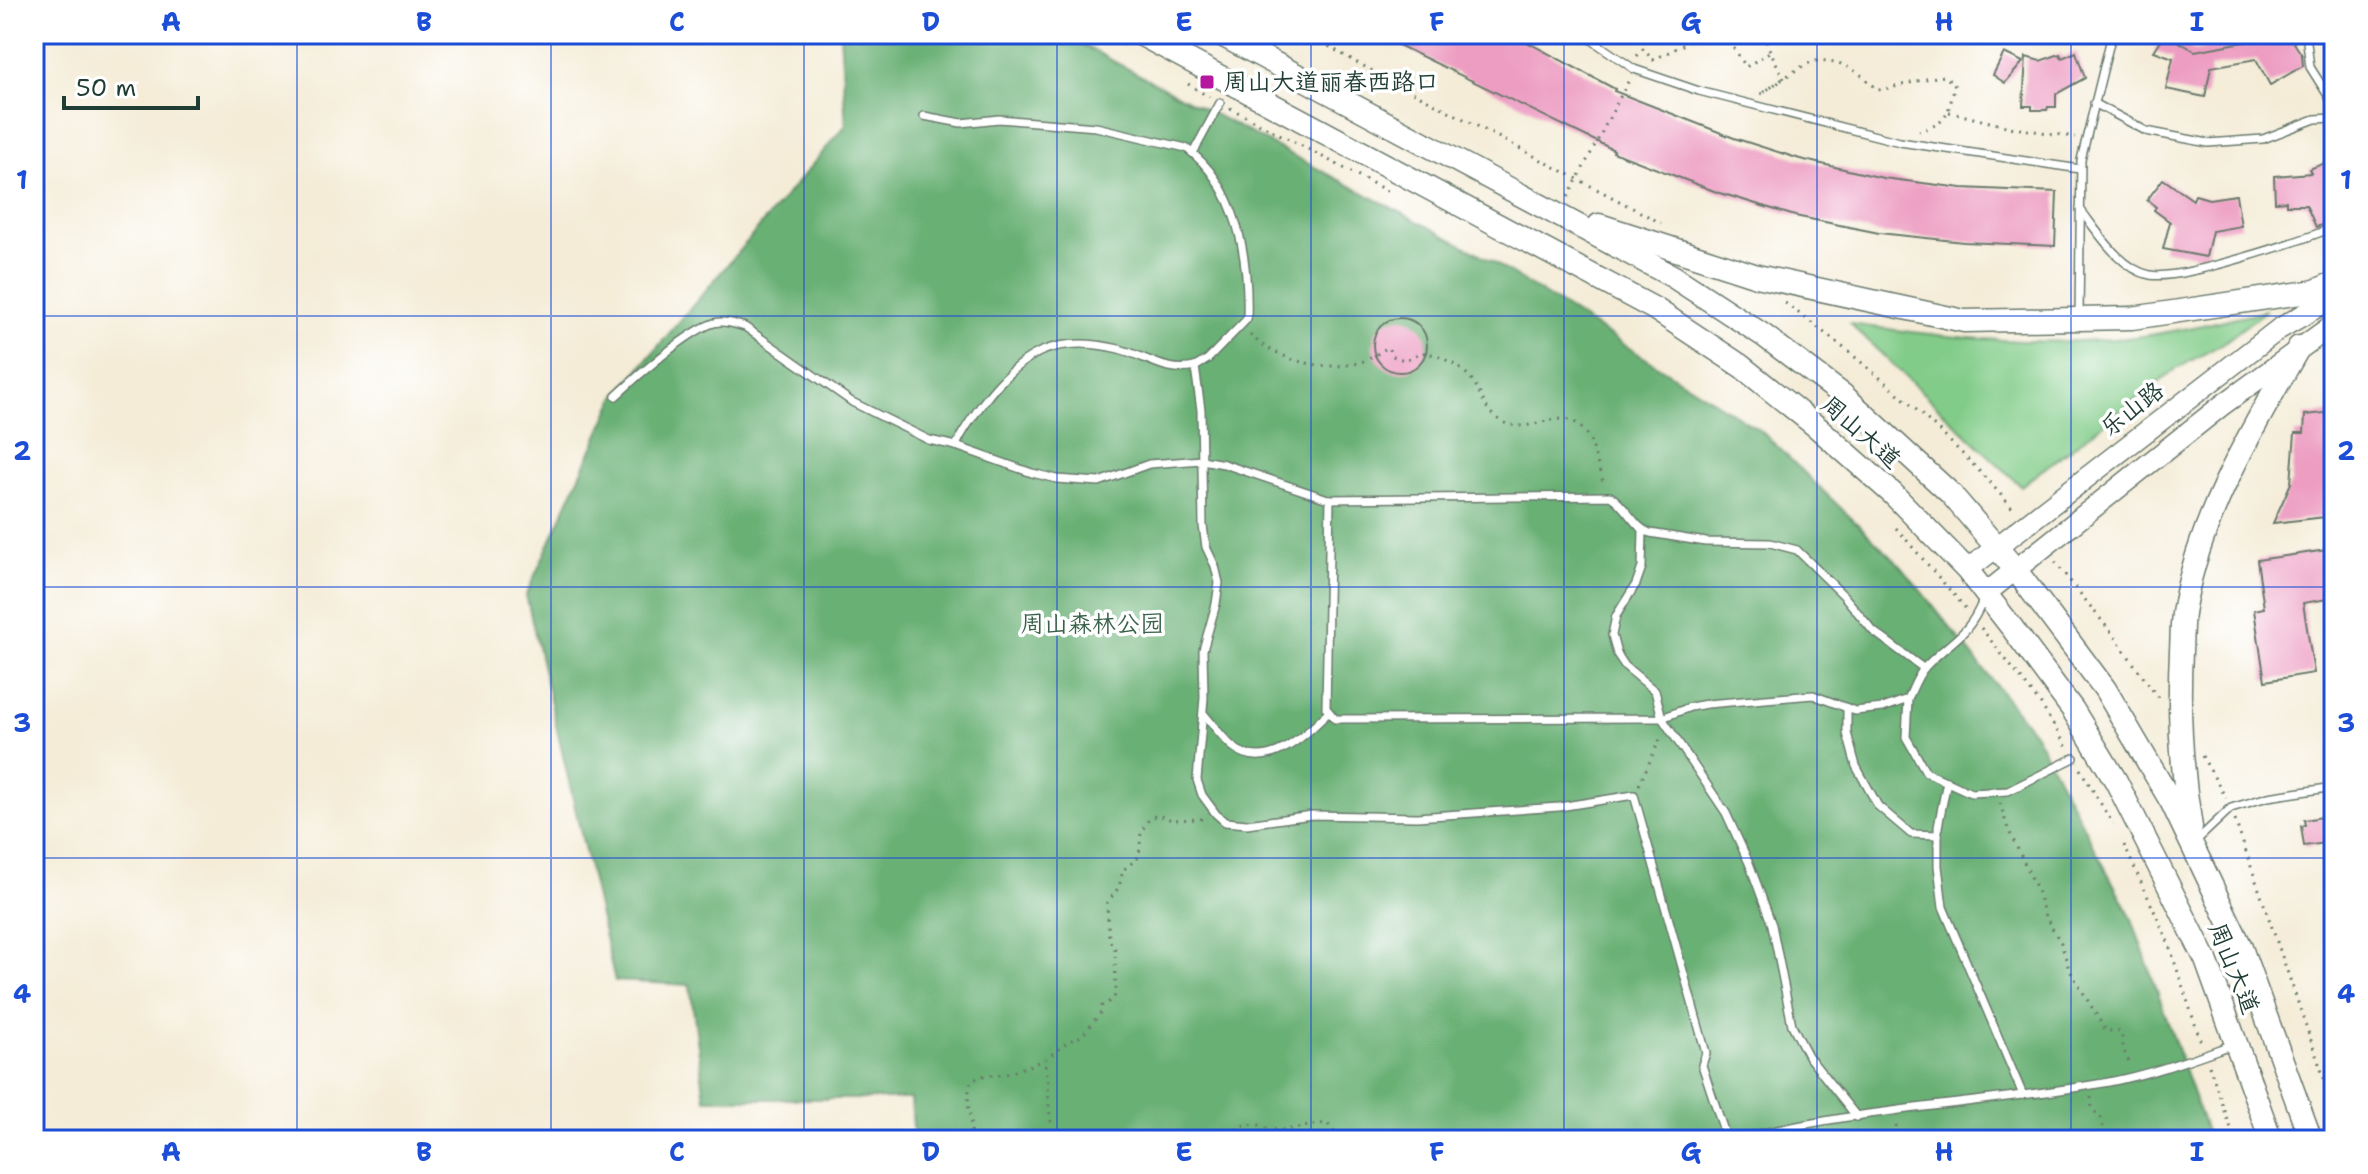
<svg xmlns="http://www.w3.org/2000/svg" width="2368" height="1174" font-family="'Shantell Sans','LXGW WenKai TC',sans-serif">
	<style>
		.green { fill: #82cc89; stroke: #50845e; stroke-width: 2 }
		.forest { fill: #69b075; stroke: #447654; stroke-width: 2 }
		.building { fill: #ed9dc2 }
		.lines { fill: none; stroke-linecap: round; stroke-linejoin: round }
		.lane-casing { stroke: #6a7a6d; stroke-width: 10 }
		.secondary-casing { stroke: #6a7a6d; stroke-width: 23 }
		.primary-casing { stroke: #6a7a6d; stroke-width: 25 }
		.path { stroke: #6a7a6d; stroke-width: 3; stroke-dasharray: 2 6; stroke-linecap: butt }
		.lane { stroke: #fff; stroke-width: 7 }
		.secondary { stroke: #fff; stroke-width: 20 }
		.primary { stroke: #fff; stroke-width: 22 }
		.grid { fill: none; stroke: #1d4ed8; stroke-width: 2; stroke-opacity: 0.55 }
		.poi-dot { fill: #b5179e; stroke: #fff; stroke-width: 3 }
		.labels { text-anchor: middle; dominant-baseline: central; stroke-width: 7; stroke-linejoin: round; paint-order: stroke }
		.poi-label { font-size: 24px; fill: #1f3d34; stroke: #fff; text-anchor: start }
		.street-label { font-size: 24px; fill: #1f3d34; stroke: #fff }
		.park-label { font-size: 24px; fill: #386149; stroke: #fff }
		.neatline { fill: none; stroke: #1d4ed8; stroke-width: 3 }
		.grid-label { font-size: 26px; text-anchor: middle; font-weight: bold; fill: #1d4ed8 }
	</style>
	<rect width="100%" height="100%" fill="#fff"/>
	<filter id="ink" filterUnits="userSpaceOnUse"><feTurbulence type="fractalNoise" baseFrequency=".0125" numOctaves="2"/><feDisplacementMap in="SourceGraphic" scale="16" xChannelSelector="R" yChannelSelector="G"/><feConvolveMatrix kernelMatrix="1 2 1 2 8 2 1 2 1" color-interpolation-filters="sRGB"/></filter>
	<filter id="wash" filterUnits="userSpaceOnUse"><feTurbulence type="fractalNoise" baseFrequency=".006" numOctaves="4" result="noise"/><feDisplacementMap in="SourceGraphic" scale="32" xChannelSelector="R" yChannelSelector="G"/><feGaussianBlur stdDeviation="1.8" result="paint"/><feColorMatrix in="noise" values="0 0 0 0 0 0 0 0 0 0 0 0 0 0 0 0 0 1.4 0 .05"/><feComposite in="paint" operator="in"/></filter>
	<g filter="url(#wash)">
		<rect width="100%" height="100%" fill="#f4ecd7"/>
		<path class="green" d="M2266,310l-44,34 -46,25 -155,117 -171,-162c92,13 183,23 276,14 48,-5 94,-17 140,-28z"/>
		<path class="forest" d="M840,34h222l418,220 281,177 140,135 134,168 97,185 77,221h-1295l-3,-41h-206l-15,-114 -75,-4 -89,-386 90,-199 230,-271z"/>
		<g id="blocks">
			<g class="building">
				<path d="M1376,34h136l103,55 -1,2 120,47 66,21 83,19 79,10 95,4 -2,54 -91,-4 -85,-9 -84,-17 -81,-25 -101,-39 1,-2z"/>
				<path d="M2165,34l30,17 65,-12 -2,-5h30l14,21 1,11 -33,19 -14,-26 -45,8 -6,30 -39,-8 7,-31 -19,-7z"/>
				<path d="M2076,52l9,26 -29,16v13h-8l-1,3h-15v-4h-9l3,-49 14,4 20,-7 2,4z"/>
				<path d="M2004,53l19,9 -18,21 -12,-8z"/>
				<path d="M2334,152v69l-18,6 -10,-22h-20v-4l-11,1 -1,-26 37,-3 -2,-4 14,-5z"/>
				<path d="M2163,179l30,21 2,-5 14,4 27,-4 5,31 -29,5 -6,26 -43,-8 7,-27 -16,-12 2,-3 -9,-7z"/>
				<circle cx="1400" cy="345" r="27"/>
				<path d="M2334,412v104l-61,7 18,-40 4,-50h9l1,-18z"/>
				<path d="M2334,549v49l-31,5 11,70 -49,8 -11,-71 10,-2 -7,-48z"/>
				<path d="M2334,815v27l-30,4 -3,-20 4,-1 -1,-5z"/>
			</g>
		</g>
	</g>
	<g filter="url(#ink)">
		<use href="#blocks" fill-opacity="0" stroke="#6a7a6d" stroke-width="2"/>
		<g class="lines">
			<g class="lane-casing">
				<g id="lane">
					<path d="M1583,34l51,35 65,22 201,51 180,27"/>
					<path d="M2306,34l4,33 24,38"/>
					<path d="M2094,103l52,28 62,12 55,-4 52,-20 19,-1"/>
					<path d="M924,116l37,7 38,-4 97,8 90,21c52,38 63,111 61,171l-39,40 -13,8 6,43 2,116 3,21 9,19 4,17 -3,21 -13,46 1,48 -7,82 5,15 14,19 9,8 22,2 65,-9 105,2 142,-10 75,-12 72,258 -4,12 25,75"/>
					<path d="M1193,153l27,-50"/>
					<path d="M2080,209c18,23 40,60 70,66 30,6 153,-35 184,-48"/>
					<path d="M2079,316l2,-156 31,-126"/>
					<path d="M616,396c20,-19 72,-65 98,-73 10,-3 21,1 31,4l107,75 77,38 27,6 76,27 25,6 42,3 50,-18 53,-4 22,4 104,35 282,-3c16,9 24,32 40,37l56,9 64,1 27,7 47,46 29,35 50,37"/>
					<path d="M956,446c6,-15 17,-29 26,-42 38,-50 72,-71 137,-55 27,7 48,25 76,18"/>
					<path d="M1330,499l-4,209 9,11 327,-1 -7,-27 -30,-25 -8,-12 -5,-19 4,-19 20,-32 6,-17 1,-36"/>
					<path d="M1908,699l-2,38 20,35 45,21 37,-2 66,-33"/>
					<path d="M1847,708v25l9,33 22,40 33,28 27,1"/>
					<path d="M1204,714c9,10 18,24 29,33 34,27 72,-12 96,-35"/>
					<path d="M1947,781l-9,46v39l5,41 80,188"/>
					<path d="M2196,841l35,-33 37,-11 66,-10"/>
					<path d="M1857,1117l-49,-61 -16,-31 -20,-100 -23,-62 -23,-50 -64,-95 28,-11 17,-3 106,-9 42,16 28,-3 25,-9c5,-11 10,-25 18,-33 25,-26 43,-30 57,-66"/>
					<path d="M1736,1140c121,-33 249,-35 373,-58 42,-8 82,-23 122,-37"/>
				</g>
			</g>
			<g class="secondary-casing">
				<g id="secondary">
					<path d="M1967,570l312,-241 55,-32"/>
					<path d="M1985,594l236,-188 113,-82"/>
				</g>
			</g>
			<g class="primary-casing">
				<g id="primary">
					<path d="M1140,34l515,275 86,57 76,61 76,67 74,76 46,59 60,81 43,71 90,179 65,180"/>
					<path d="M1220,34l454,243 89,58 80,60 108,99 64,75 90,120 67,114 68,142 71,195"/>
					<path d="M1599,225l158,51 207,45 168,-3 183,-27 19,-8"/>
					<path d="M2191,827c-10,-59 -13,-117 -10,-176 1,-16 0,-33 4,-49 18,-92 68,-174 114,-255"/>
				</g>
			</g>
			<g class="path">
				<path d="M1102,34l21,12"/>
				<path d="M1308,34l44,26 309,163"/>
				<path d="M1725,34l21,33 25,-16"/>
				<path d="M1762,34l22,45 -22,14"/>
				<path d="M1637,56l6,-7 10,11 51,-26"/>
				<path d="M1188,84l21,13"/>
				<path d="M1761,94c12,-8 42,-31 55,-33 25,-3 45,12 62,29 23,-3 43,-12 67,-14l10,10c-8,28 -5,36 -36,45"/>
				<path d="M1230,108l159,84"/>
				<path d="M1949,112l65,16 61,9"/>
				<path d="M1568,197l61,-117"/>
				<path d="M1785,303c79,58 165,131 228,206"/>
				<path d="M1250,335c27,25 75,38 111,27 9,-3 19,-10 27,-15l3,8c21,12 23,-7 40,-1 14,4 32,14 41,26 12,17 12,34 33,43 26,11 52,-14 72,1 19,14 18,42 28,61"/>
				<path d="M1896,528l71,82"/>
				<path d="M2055,562l59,74 45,63"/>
				<path d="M1981,628l59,75 28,46"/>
				<path d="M2202,756l24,42"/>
				<path d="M2080,769l33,55"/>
				<path d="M1639,785l22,-48"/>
				<path d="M2000,803l8,26 28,58 9,29 16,27 8,26 37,62h12l4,4v12l9,19"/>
				<path d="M2235,820l99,287"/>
				<path d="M2124,845l43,94 34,103"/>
				<path d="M2209,1065l26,75"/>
				<path d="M2091,1097l1,12 9,9 5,22"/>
				<path d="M1896,1125l4,15"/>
				<path d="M971,1140c2,-22 -7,-35 0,-59l14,-6h19l40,-15"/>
				<path d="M1062,1140v-7l-9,-4c-7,-21 -2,-45 -9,-69l25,-19 13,-5 20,-25v-5l11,-7 3,-5 -1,-45 -6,-9 -2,-37 12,-16 4,-17 16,-13 2,-25 8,-13 8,-4 15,5 30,-1"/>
				<path d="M1214,1140l31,-15 12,-1 12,5 16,1 42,-7 8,10 9,4 62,3"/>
			</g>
			<use href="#lane" class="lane"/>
			<use href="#secondary" class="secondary"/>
			<use href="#primary" class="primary"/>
		</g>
	</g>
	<path class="grid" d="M297,34v1106M551,34v1106M804,34v1106M1057,34v1106M1311,34v1106M1564,34v1106M1817,34v1106M2071,34v1106M34,316h2300M34,587h2300M34,858h2300"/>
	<rect class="poi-dot" x="1199" y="74" width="16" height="16" rx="4"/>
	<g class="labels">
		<g class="poi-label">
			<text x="1223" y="82">周山大道丽春西路口</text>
		</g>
		<g class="street-label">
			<text transform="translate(2132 409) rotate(-38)">乐山路</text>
			<text transform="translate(1861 432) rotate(41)">周山大道</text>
			<text transform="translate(2234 968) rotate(68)">周山大道</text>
		</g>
		<g class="park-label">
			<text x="1092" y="624">周山森林公园</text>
		</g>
	</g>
	<rect width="2368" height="1174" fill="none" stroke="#fff" stroke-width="88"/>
	<path d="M64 96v12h134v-12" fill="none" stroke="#1f3d34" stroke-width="4"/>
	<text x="76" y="96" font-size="24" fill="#1f3d34" stroke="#ffffff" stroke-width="6" paint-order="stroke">50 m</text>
	<rect x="44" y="44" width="2280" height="1086" class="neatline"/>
	<g class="grid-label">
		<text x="171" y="31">A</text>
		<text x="424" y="31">B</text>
		<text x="677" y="31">C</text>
		<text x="931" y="31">D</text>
		<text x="1184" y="31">E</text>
		<text x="1437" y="31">F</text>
		<text x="1691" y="31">G</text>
		<text x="1944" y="31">H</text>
		<text x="2197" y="31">I</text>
		<text x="22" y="189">1</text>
		<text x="2346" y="189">1</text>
		<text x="22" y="460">2</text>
		<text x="2346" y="460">2</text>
		<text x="22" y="732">3</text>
		<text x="2346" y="732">3</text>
		<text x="22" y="1003">4</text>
		<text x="2346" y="1003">4</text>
		<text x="171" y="1161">A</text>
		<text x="424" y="1161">B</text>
		<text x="677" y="1161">C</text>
		<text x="931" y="1161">D</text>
		<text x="1184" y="1161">E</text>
		<text x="1437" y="1161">F</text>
		<text x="1691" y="1161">G</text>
		<text x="1944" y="1161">H</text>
		<text x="2197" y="1161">I</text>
	</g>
</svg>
